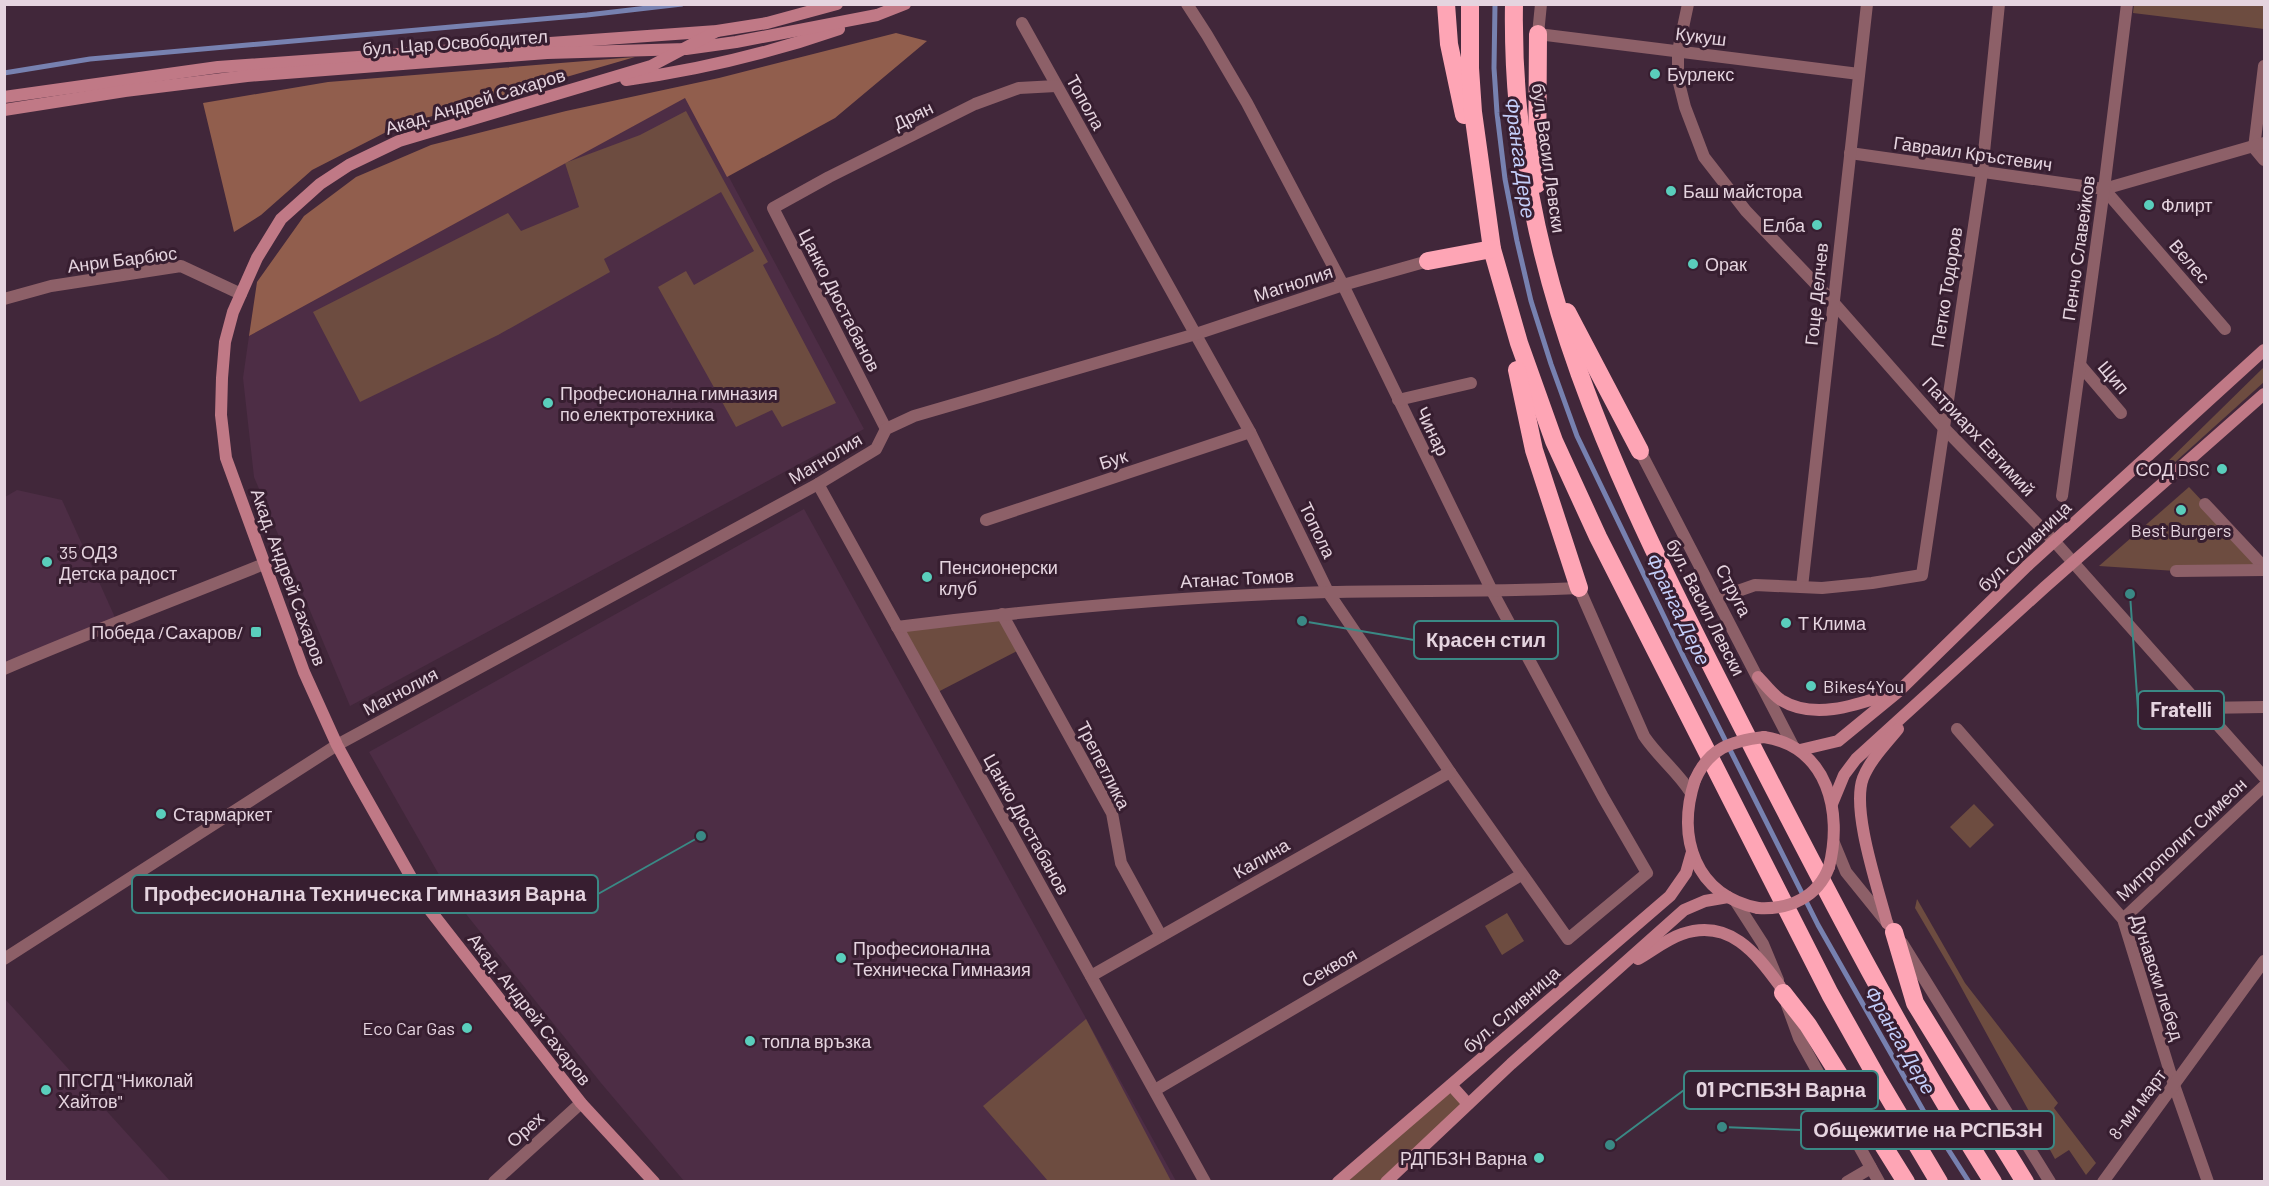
<svg xmlns="http://www.w3.org/2000/svg" width="2269" height="1186" font-family="Barlow,sans-serif">
	<style>
		.built { fill: #4d2d45 }
		.green { fill: #6d4c40 }
		.forest { fill: #915e4d }
		.lines { fill: none; stroke-linecap: round; stroke-linejoin: round }
		.stream { stroke: #7781b0; stroke-width: 5 }
		.street { stroke: #8d6068; stroke-width: 12 }
		.secondary { stroke: #c07986; stroke-width: 12 }
		.highway { stroke: #fea5b5; stroke-width: 18 }
		.secondary-bridge { stroke: #c07986; stroke-width: 12 }
		.poi-dot { fill: #5acebc; stroke: #371e30; stroke-width: 2 }
		.labels { text-anchor: middle; dominant-baseline: central; stroke-width: 6; stroke-linejoin: round; paint-order: stroke }
		.street-label { font-size: 18px; fill: #e5d4df; stroke: #371e30 }
		.poi-label { font-size: 18px; fill: #e5d4df; stroke: #371e30; text-anchor: start }
		.water-label { font-size: 20px; font-style: italic; fill: #c4cef9; stroke: #371e30 }
		.leader { fill: none; stroke: #3a8985; stroke-width: 2 }
		.callout-dot { fill: #3a8985; stroke: #371e30; stroke-width: 2 }
		.callout { fill: #371e30; stroke: #3a8985; stroke-width: 2 }
		.callout-label { font-size: 20px; text-anchor: middle; font-weight: bold; fill: #e5d4df }
	</style>
	<rect width="100%" height="100%" fill="#41273a"/>
	<g class="built">
		<path d="M686,97l178,332 -514,277 -96,-229 -11,-99 6,-42z"/>
		<path d="M17,490l45,10 56,124 -113,45v-172z"/>
		<path d="M804,509l372,672h-492l-83,-98 -151,-189 -81,-142z"/>
		<path d="M5,999l165,182h-165z"/>
	</g>
	<g class="green">
		<path d="M2134,5h130v24l-131,-16z"/>
		<path d="M686,111l82,151 -5,3 73,138 -54,24 -10,-17 -36,17 -78,-140 28,-16 8,14 60,-34 -33,-59 -117,67 6,13 -112,63 -138,67 -47,-90 195,-99 13,18 58,-24 -14,-44 75,-28z"/>
		<path d="M2264,367v15l-100,90 -4,-3z"/>
		<path d="M2189,487l75,80 -88,4 -77,-5z"/>
		<path d="M1002,614l19,35 -87,45 -37,-67z"/>
		<path d="M1974,804l20,21 -24,23 -20,-21z"/>
		<path d="M1917,899l48,84 93,120 -4,5 42,55 -10,12 -17,-25 -14,9 -100,-183 -40,-68z"/>
		<path d="M1507,913l17,28 -22,14 -17,-29z"/>
		<path d="M1086,1019l85,162h-123l-65,-75z"/>
		<path d="M1451,1085l17,19 -82,77 -48,1z"/>
	</g>
	<g class="forest">
		<path d="M896,33l31,8 -92,77 -108,59 -42,-79 -436,238 8,-54 47,-66 52,-39 75,-32 135,-34 153,-33z"/>
		<path d="M635,57l-237,69 -86,44 -51,45 -27,17 -31,-129 125,-21z"/>
	</g>
	<g class="lines">
		<g class="stream">
			<path d="M1495,4l-1,64 3,45 8,66 12,62 14,60 20,63 26,72 108,224 133,265 105,185 46,72"/>
			<path d="M4,73l86,-14 497,-44 95,-11"/>
		</g>
		<g class="street">
			<path d="M1541,4l-3,30 321,40"/>
			<path d="M1688,4l-10,47v28l7,28 19,50 42,54 87,91 110,125 112,115 209,235"/>
			<path d="M1022,23l228,409 78,160 122,180 118,167 79,-66 -44,-76 -111,-206 -149,-306 -96,-182 -40,-68 -20,-31"/>
			<path d="M2254,148l10,-82"/>
			<path d="M2254,148l10,12"/>
			<path d="M1850,153l254,36 160,-46"/>
			<path d="M2104,189l121,140"/>
			<path d="M4,299l47,-13 130,-20 60,28"/>
			<path d="M2080,365l41,48"/>
			<path d="M1398,400l73,-17"/>
			<path d="M886,429l-113,-221 56,-31 146,-73 44,-16 37,-2"/>
			<path d="M1640,451l153,295"/>
			<path d="M818,484l387,698"/>
			<path d="M2062,496l42,-307 23,-185"/>
			<path d="M2205,504l59,63"/>
			<path d="M986,520l264,-88"/>
			<path d="M2176,571l88,-1"/>
			<path d="M1802,587l65,-583"/>
			<path d="M1718,598l37,-13 67,3 50,-5 50,-8 60,-403 17,-168"/>
			<path d="M1002,614l110,199 9,50 40,73"/>
			<path d="M897,627c143,-18 287,-31 431,-35 84,-2 168,0 251,-4l65,148c14,21 34,36 47,57"/>
			<path d="M4,669c86,-37 173,-70 260,-105"/>
			<path d="M2202,708l62,-1"/>
			<path d="M1957,729l166,190 51,166 34,97"/>
			<path d="M1834,843l12,29 42,52"/>
			<path d="M1736,902l27,42 15,36"/>
			<path d="M2123,919l141,-133"/>
			<path d="M1902,943l148,239"/>
			<path d="M4,959l333,-214 481,-261 58,-35 10,-20 28,-13 282,-82 147,-49 85,-24"/>
			<path d="M1091,976l359,-204"/>
			<path d="M1787,1005l12,33 80,144"/>
			<path d="M1155,1090l366,-215"/>
			<path d="M494,1182l87,-79"/>
			<path d="M1847,1182l24,-14"/>
			<path d="M2103,1182l161,-221"/>
		</g>
		<g class="secondary">
			<path d="M626,80c72,-10 144,-27 213,-51"/>
			<path d="M4,97l214,-30 499,-36 50,-8 70,-19"/>
			<path d="M4,110l121,-19 122,-15 300,-23 139,-4 50,-7 141,-27 28,-11"/>
			<path d="M1758,677c7,7 14,17 23,23 34,21 78,4 111,-7"/>
			<path d="M1764,737c64,10 79,75 65,130"/>
			<path d="M1800,750l38,-9 61,-50 128,-125 237,-216"/>
			<path d="M1695,780c-19,58 0,115 63,128"/>
			<path d="M1832,804l12,-29 12,-16 189,-172 219,-193"/>
			<path d="M1887,923c-9,-35 -36,-113 -24,-145 7,-18 23,-34 35,-49"/>
			<path d="M1638,959c14,-8 29,-20 44,-25 47,-16 74,19 98,52"/>
			<path d="M1451,1085l17,19"/>
			<path d="M654,1182l-73,-79 -152,-194 -73,-129 -19,-35 -33,-73 -78,-214 -5,-43 1,-37 3,-36 8,-30 24,-54 24,-39 39,-35 29,-19 50,-24 252,-75 66,-35"/>
			<path d="M1338,1182l332,-286 16,-23 6,-21"/>
			<path d="M1386,1182l125,-118 173,-154 21,-9 23,-4"/>
		</g>
		<g class="highway">
			<path d="M1446,4l3,40 15,71"/>
			<path d="M1470,4v64l3,44 19,137 27,94 35,98 44,96 232,457 46,82 63,106"/>
			<path d="M1514,4c-5,281 118,506 241,748 75,146 150,291 238,430"/>
			<path d="M1537,184l1,-150"/>
			<path d="M1428,261l64,-12"/>
			<path d="M1567,312l73,139"/>
			<path d="M1517,370l17,80 45,138"/>
			<path d="M1894,932l21,71 110,179"/>
			<path d="M1783,993l25,32 98,157"/>
		</g>
		<g class="secondary-bridge">
			<path d="M1695,780c14,-32 36,-39 69,-43"/>
			<path d="M1758,908c31,2 60,-11 71,-41"/>
		</g>
	</g>
	<g class="poi-dot">
		<circle cx="1655" cy="74" r="6"/>
		<circle cx="1671" cy="191" r="6"/>
		<circle cx="2149" cy="205" r="6"/>
		<circle cx="1817" cy="225" r="6"/>
		<circle cx="1693" cy="264" r="6"/>
		<circle cx="548" cy="403" r="6"/>
		<circle cx="2222" cy="469" r="6"/>
		<circle cx="2181" cy="510" r="6"/>
		<circle cx="47" cy="562" r="6"/>
		<circle cx="927" cy="577" r="6"/>
		<circle cx="1786" cy="623" r="6"/>
		<rect x="250" y="626" width="12" height="12" rx="3"/>
		<circle cx="1811" cy="686" r="6"/>
		<circle cx="161" cy="814" r="6"/>
		<circle cx="841" cy="958" r="6"/>
		<circle cx="467" cy="1028" r="6"/>
		<circle cx="750" cy="1041" r="6"/>
		<circle cx="46" cy="1090" r="6"/>
		<circle cx="1539" cy="1158" r="6"/>
	</g>
	<g class="labels">
		<g class="street-label">
			<text transform="translate(1701 36) rotate(7)">Кукуш</text>
			<text transform="translate(455 42) rotate(-4)">бул. Цар Освободител</text>
			<text transform="translate(475 101) rotate(-17)">Акад. Андрей Сахаров</text>
			<text transform="translate(1086 102) rotate(61)">Топола</text>
			<text transform="translate(913 115) rotate(-26)">Дрян</text>
			<text transform="translate(1973 153) rotate(8)">Гавраил Кръстевич</text>
			<text transform="translate(1549 158) rotate(82)">бул. Васил Левски</text>
			<text transform="translate(2078 248) rotate(-82)">Пенчо Славейков</text>
			<text transform="translate(122 259) rotate(-7)">Анри Барбюс</text>
			<text transform="translate(2190 261) rotate(49)">Велес</text>
			<text transform="translate(1293 283) rotate(-18)">Магнолия</text>
			<text transform="translate(1946 287) rotate(-81)">Петко Тодоров</text>
			<text transform="translate(1816 294) rotate(-84)">Гоце Делчев</text>
			<text transform="translate(840 300) rotate(63)">Цанко Дюстабанов</text>
			<text transform="translate(2114 377) rotate(50)">Щип</text>
			<text transform="translate(1433 431) rotate(64)">Чинар</text>
			<text transform="translate(1979 436) rotate(47)">Патриарх Евтимий</text>
			<text transform="translate(825 458) rotate(-31)">Магнолия</text>
			<text transform="translate(1113 459) rotate(-18)">Бук</text>
			<text transform="translate(1318 530) rotate(64)">Топола</text>
			<text transform="translate(2024 546) rotate(-44)">бул. Сливница</text>
			<text transform="translate(289 577) rotate(70)">Акад. Андрей Сахаров</text>
			<text transform="translate(1237 578) rotate(-3)">Атанас Томов</text>
			<text transform="translate(1734 590) rotate(63)">Струга</text>
			<text transform="translate(1706 607) rotate(63)">бул. Васил Левски</text>
			<text transform="translate(400 691) rotate(-28)">Магнолия</text>
			<text transform="translate(1104 765) rotate(63)">Трепетлика</text>
			<text transform="translate(1027 824) rotate(61)">Цанко Дюстабанов</text>
			<text transform="translate(2181 839) rotate(-43)">Митрополит Симеон</text>
			<text transform="translate(1261 858) rotate(-30)">Калина</text>
			<text transform="translate(1329 967) rotate(-30)">Секвоя</text>
			<text transform="translate(2158 977) rotate(72)">Дунавски лебед</text>
			<text transform="translate(530 1009) rotate(52)">Акад. Андрей Сахаров</text>
			<text transform="translate(1511 1009) rotate(-41)">бул. Сливница</text>
			<text transform="translate(2137 1104) rotate(-53)">8-ми март</text>
			<text transform="translate(525 1129) rotate(-42)">Орех</text>
		</g>
		<g class="poi-label">
			<text x="1667" y="74">Бурлекс</text>
			<text x="1683" y="191">Баш майстора</text>
			<text x="2161" y="205">Флирт</text>
			<text x="1805" y="225" text-anchor="end">Елба</text>
			<text x="1705" y="264">Орак</text>
			<text x="560" y="393">Професионална гимназия<tspan x="560" dy="21">по електротехника</tspan></text>
			<text x="2210" y="469" text-anchor="end">СОД DSC</text>
			<text x="2181" y="530" text-anchor="middle">Best Burgers</text>
			<text x="59" y="552">35 ОДЗ<tspan x="59" dy="21">Детска радост</tspan></text>
			<text x="939" y="567">Пенсионерски<tspan x="939" dy="21">клуб</tspan></text>
			<text x="1798" y="623">Т Клима</text>
			<text x="244" y="632" text-anchor="end">Победа /Сахаров/</text>
			<text x="1823" y="686">Bikes4You</text>
			<text x="173" y="814">Стармаркет</text>
			<text x="853" y="948">Професионална<tspan x="853" dy="21">Техническа Гимназия</tspan></text>
			<text x="455" y="1028" text-anchor="end">Eco Car Gas</text>
			<text x="762" y="1041">топла връзка</text>
			<text x="58" y="1080">ПГСГД "Николай<tspan x="58" dy="21">Хайтов"</tspan></text>
			<text x="1527" y="1158" text-anchor="end">РДПБЗН Варна</text>
		</g>
		<g class="water-label">
			<text transform="translate(1521 158) rotate(82)">Франга Дере</text>
			<text transform="translate(1679 609) rotate(64)">Франга Дере</text>
			<text transform="translate(1901 1040) rotate(60)">Франга Дере</text>
		</g>
	</g>
	<path class="leader" d="M1302 621L1414 640M2130 594L2138 710M701 836L598 894M1610 1145L1684 1090M1722 1127L1801 1130"/>
	<g class="callout-dot">
		<circle cx="1302" cy="621" r="6"/>
		<circle cx="2130" cy="594" r="6"/>
		<circle cx="701" cy="836" r="6"/>
		<circle cx="1610" cy="1145" r="6"/>
		<circle cx="1722" cy="1127" r="6"/>
	</g>
	<g class="callout">
		<rect x="1414" y="621" width="144" height="38" rx="6"/>
		<rect x="2138" y="691" width="86" height="38" rx="6"/>
		<rect x="132" y="875" width="466" height="38" rx="6"/>
		<rect x="1684" y="1071" width="194" height="38" rx="6"/>
		<rect x="1801" y="1111" width="253" height="38" rx="6"/>
	</g>
	<g class="callout-label">
		<text x="1486" y="647">Красен стил</text>
		<text x="2181" y="717">Fratelli</text>
		<text x="365" y="901">Професионална Техническа Гимназия Варна</text>
		<text x="1781" y="1097">01 РСПБЗН Варна</text>
		<text x="1928" y="1137">Общежитие на РСПБЗН</text>
	</g>
	<rect width="2269" height="1186" fill="none" stroke="#e5d4df" stroke-width="12"/>
</svg>
